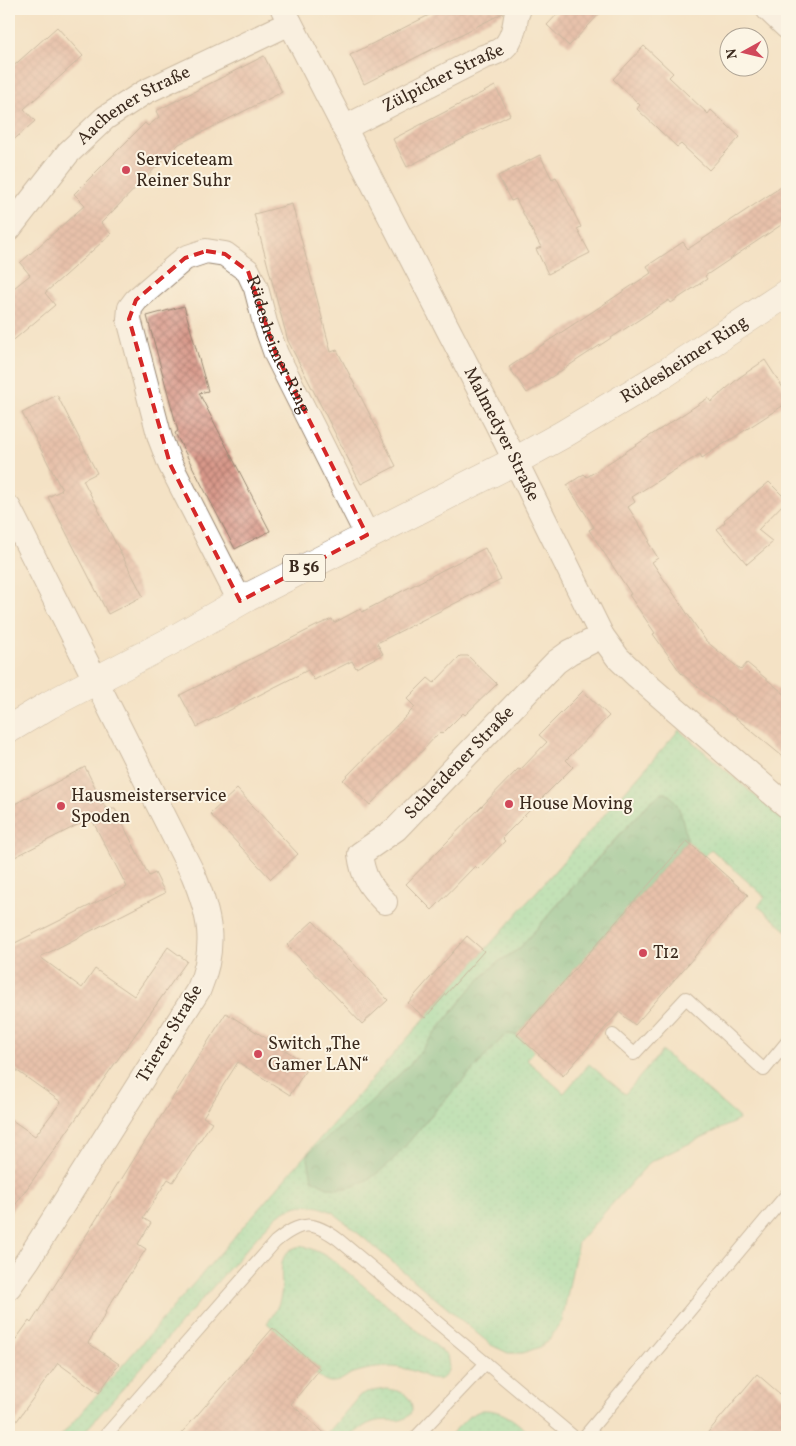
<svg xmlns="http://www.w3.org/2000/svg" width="796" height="1446" font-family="Vollkorn,serif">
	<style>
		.grass { fill: url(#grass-dots); stroke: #618562 }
		.forest { fill: url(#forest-crowns); stroke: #547454 }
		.building { fill: url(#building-cross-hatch) }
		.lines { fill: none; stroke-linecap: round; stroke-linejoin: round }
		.service-casing { stroke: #988672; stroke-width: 14 }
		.minor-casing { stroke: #988672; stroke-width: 26 }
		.primary-casing { stroke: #988672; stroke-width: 29 }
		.service { stroke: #fff; stroke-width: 12 }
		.minor { stroke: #fff; stroke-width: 24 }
		.primary { stroke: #fff; stroke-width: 28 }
		.marked { fill: none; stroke: #d62828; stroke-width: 4; stroke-dasharray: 10 6; stroke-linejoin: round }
		.poi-dot { fill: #d1495b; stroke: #fcf5e5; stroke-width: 2 }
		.labels { text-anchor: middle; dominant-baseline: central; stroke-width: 4; stroke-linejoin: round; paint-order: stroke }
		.shield { fill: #fcf5e5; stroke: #75675a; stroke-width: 1 }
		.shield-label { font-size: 16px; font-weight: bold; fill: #3b2a1e }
		.street-label { font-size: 18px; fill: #3b2a1e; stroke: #fcf5e5 }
		.poi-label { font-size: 18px; fill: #3b2a1e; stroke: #fcf5e5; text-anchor: start }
	</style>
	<defs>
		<pattern id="grass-dots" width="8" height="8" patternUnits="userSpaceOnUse" patternTransform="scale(1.25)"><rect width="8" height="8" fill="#87e0a5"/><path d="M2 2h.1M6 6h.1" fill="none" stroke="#75c08e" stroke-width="1.8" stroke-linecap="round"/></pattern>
		<pattern id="forest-crowns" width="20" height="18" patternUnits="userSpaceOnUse" patternTransform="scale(1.25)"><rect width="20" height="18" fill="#6dbe8a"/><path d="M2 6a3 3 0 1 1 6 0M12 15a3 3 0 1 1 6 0" fill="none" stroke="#5b9b70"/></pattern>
		<pattern id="building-cross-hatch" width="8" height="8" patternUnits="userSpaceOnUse" patternTransform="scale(1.25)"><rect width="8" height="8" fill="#d8988a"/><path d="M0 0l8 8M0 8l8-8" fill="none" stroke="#b07c70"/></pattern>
	</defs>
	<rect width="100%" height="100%" fill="#fcf5e5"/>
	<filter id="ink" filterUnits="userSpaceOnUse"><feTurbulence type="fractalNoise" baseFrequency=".02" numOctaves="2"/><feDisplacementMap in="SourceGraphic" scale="10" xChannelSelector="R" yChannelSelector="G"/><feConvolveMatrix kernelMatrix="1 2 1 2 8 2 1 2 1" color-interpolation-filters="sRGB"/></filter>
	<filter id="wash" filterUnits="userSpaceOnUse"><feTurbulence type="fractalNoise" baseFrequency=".0096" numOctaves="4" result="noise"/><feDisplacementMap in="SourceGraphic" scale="20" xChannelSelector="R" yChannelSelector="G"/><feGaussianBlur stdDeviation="1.12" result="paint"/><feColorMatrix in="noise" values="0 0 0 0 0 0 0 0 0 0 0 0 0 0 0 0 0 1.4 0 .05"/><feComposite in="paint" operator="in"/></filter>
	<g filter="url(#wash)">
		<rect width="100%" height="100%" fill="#f4e2c5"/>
		<g class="grass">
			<path d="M679,730l108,93v108l-29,-25 7,-9 -54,-48 -7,7c-5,-5 -15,-11 -17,-17 -6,-15 -5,-37 -21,-46l-6,1 -11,9 -54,58 -76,88 -21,13 -25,24 -62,77 -44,43 34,45 25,-30 80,-87 11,1 18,15 -8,10 37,33 25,-29 36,30 37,-43 76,66 1,3 -89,42 -72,80 -16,79 -14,20 -8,6 -17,6h-15l-17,-8 -157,-132c-23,-12 -42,-10 -61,6l-193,218h-20l365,-419z"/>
			<path d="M305,1246l24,11 118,98 2,12c-6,21 -20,11 -33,5 -8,-3 -15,-4 -23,-5 -14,0 -29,2 -42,7 -6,3 -11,8 -18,8 -6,1 -12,-4 -17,-8l4,-5 -53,-46c7,-8 12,-18 14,-28 3,-22 -8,-47 24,-49z"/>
			<path d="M385,1389c14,1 28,5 27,22 -8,16 -25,6 -39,11 -9,3 -16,9 -23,15l-4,-3 -3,3h-14l-3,-2 34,-40 7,-3z"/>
			<path d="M482,1410c23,-1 36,14 52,27h-86l21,-21z"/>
		</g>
		<path class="forest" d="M666,793c15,8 18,33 21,48l-170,194 -11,-1c-25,27 -49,53 -73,79 -24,27 -48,66 -86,75 -15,3 -23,-2 -35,-9l-5,-25 60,-48 44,-43 62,-77 25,-24 21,-13 76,-87 54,-59 11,-9z"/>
		<g id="blocks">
			<g class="building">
				<path d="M441,9h63l-1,4 -139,71 -14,-29z"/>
				<path d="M562,9h42l-35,37 -22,-21z"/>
				<path d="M57,27l26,29 -59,53 11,12 -26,23v-74z"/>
				<path d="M644,46l29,27 -4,4 39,37 3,-4 29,27 -31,33 -28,-26 -4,3 -40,-38 3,-4 -27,-26z"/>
				<path d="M264,56l18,36 -103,52 -78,79 10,11 -66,59 10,12 -46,39v-52l21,-17 -10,-12 65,-58 -11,-11 71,-71 3,3 11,-9 -3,-6z"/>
				<path d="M495,86l15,29 -103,52 -14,-28z"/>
				<path d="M540,155l12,24 4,-2 25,50 -4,2 13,24 -42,21 -12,-25 5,-2 -13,-24 -12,-24 -5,2 -13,-25z"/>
				<path d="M787,183v38l-82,55 2,3 -36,24 -2,-3 -142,93 -18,-26 142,-94 -4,-7 36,-24 5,7z"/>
				<path d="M292,204l39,148 6,-2 59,116 -35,18 -73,-143 -34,-127z"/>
				<path d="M184,306l24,85 -9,2 71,138 -35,18 -60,-116 3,-2 -31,-115z"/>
				<path d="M765,360l22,34v9l-85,55 -2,-4 -68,43 3,5 -7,5 22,34 -2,1 10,16 -6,4 54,79 35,29 6,-7 40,33v64l-106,-87 -28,-39 2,-1 -26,-38 2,-1 -42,-64 5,-3 -27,-42 17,-11 3,3 121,-79 3,4 29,-25z"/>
				<path d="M57,395l40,78 -14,7 60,116 -35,18 -60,-117 14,-7 -40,-77z"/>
				<path d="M769,482l18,18 -29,30 15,12 -26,22 -30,-35 8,-7 -1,-2z"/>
				<path d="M485,548l16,32 -124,63 6,11 -27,14 -4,-7 -38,19 -6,-10 -111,57 -17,-32 140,-71 12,-5 2,4 26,-14 2,3z"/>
				<path d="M460,656h8l29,28 -32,31 -2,-2 -21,21 -2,-2 -70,73 -27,-25 72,-73 -8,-8 21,-21 6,5z"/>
				<path d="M583,691l26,25 -43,44 7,7 -71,71 3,3 -27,28 -3,-3 -43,44 -26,-26 112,-115 2,1 27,-28 -8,-7z"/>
				<path d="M85,767l21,42h9l34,67 6,-3 10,20 -125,64 42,31 13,-19 39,27 34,-49 19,14 -178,253v-96l26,18 26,-34 -52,-37v-119l118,-59 -36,-69 -82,42v-53z"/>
				<path d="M237,789l61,65 -27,25 -61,-65z"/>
				<path d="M687,841l61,54 -113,130 -16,-13 -56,64 -46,-41z"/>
				<path d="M313,921l75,79 -26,24 -75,-79z"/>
				<path d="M467,936l17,15 -59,67 -17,-15z"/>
				<path d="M226,1013l83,52 -19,30 -52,-33 -35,55 9,5 -39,60 -5,-3 -25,39 8,5 -13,21 8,5 -41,63 1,1 -18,30 31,21 -20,29 -41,-30 -49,69v-83l20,-28 2,2z"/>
				<path d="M273,1328l47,41 -29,35 38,33h-151z"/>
				<path d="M757,1374l30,26v37h-83z"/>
			</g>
		</g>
	</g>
	<g filter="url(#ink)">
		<use href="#blocks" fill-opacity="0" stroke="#988672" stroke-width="1"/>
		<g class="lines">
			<g class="service-casing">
				<g id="service">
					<path d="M613,1035l21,19 52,-56 78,72 23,-28"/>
					<path d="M104,1437l171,-195c26,-21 37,-22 64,-2l235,197"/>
					<path d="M416,1437l70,-74"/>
					<path d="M584,1437l203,-243"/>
				</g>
			</g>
			<g class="minor-casing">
				<g id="minor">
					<path id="s1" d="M283,9l214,415 105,212 16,22 19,18 150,130"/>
					<path d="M768,9l19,18"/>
					<path id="s2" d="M344,128l139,-71c17,-5 26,-9 31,-29 2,-7 1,-12 5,-19"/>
					<path id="s3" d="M9,229l59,-76 37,-35 40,-26 145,-69"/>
					<path d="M9,508l184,366c17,41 24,72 6,115l-171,271 -19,27"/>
					<path id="s4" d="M240,601l-70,-137 -10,-26 -31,-119 1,-11 6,-8 49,-42 21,-7 19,3 23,17 8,17 9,35 11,31 91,181"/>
					<path id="s5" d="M385,902c-16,-16 -22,-25 -25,-48l36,-25 160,-167 14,-10 32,-16"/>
				</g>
			</g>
			<g class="primary-casing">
				<g id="primary">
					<path id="s6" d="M9,729l40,-24 122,-64 77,-44 267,-136 47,-26 102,-61 123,-81"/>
				</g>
			</g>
			<use href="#service" class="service"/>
			<use href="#minor" class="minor"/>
			<use href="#primary" class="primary"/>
		</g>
	</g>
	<path d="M0 0H796V1446H0ZM206,251l19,3 23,17 28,83 91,181 -127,66 -70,-137 -41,-145 7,-19 49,-42z" fill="#f4e2c5" fill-opacity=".55" fill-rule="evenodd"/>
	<path class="marked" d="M206,251l19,3 23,17 28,83 91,181 -127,66 -70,-137 -41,-145 7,-19 49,-42z"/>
	<g class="poi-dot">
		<circle cx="126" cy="170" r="5"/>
		<circle cx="509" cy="804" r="5"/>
		<circle cx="61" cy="806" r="5"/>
		<circle cx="643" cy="953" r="5"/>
		<circle cx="258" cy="1054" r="5"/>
	</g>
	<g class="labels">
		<rect class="shield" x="283" y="554.5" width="42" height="27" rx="4"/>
		<g class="shield-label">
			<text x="304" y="568">B 56</text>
		</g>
		<g class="street-label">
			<text stroke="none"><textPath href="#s2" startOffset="111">Zülpicher Straße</textPath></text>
			<text stroke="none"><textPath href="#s3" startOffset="178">Aachener Straße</textPath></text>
			<text stroke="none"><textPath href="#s4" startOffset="540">Rüdesheimer Ring</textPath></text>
			<text stroke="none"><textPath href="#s6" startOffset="770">Rüdesheimer Ring</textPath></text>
			<text stroke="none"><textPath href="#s1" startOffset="478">Malmedyer Straße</textPath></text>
			<text stroke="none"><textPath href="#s5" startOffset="191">Schleidener Straße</textPath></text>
			<text transform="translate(170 1034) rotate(-59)">Trierer Straße</text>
		</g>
		<g class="poi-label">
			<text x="136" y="160">Serviceteam<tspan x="136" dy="21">Reiner Suhr</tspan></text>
			<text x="71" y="796">Hausmeisterservice<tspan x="71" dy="21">Spoden</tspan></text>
			<text x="519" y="804">House Moving</text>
			<text x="653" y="953">T12</text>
			<text x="268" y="1044">Switch „The<tspan x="268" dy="21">Gamer LAN“</tspan></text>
		</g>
	</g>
	<rect width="796" height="1446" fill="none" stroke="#fcf5e5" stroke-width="30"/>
	<g transform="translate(744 52) rotate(262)"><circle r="24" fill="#fcf5e5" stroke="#afa495"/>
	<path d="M0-4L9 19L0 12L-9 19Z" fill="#d1495b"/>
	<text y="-8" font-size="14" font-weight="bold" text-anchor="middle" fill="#3b2a1e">N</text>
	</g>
</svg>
